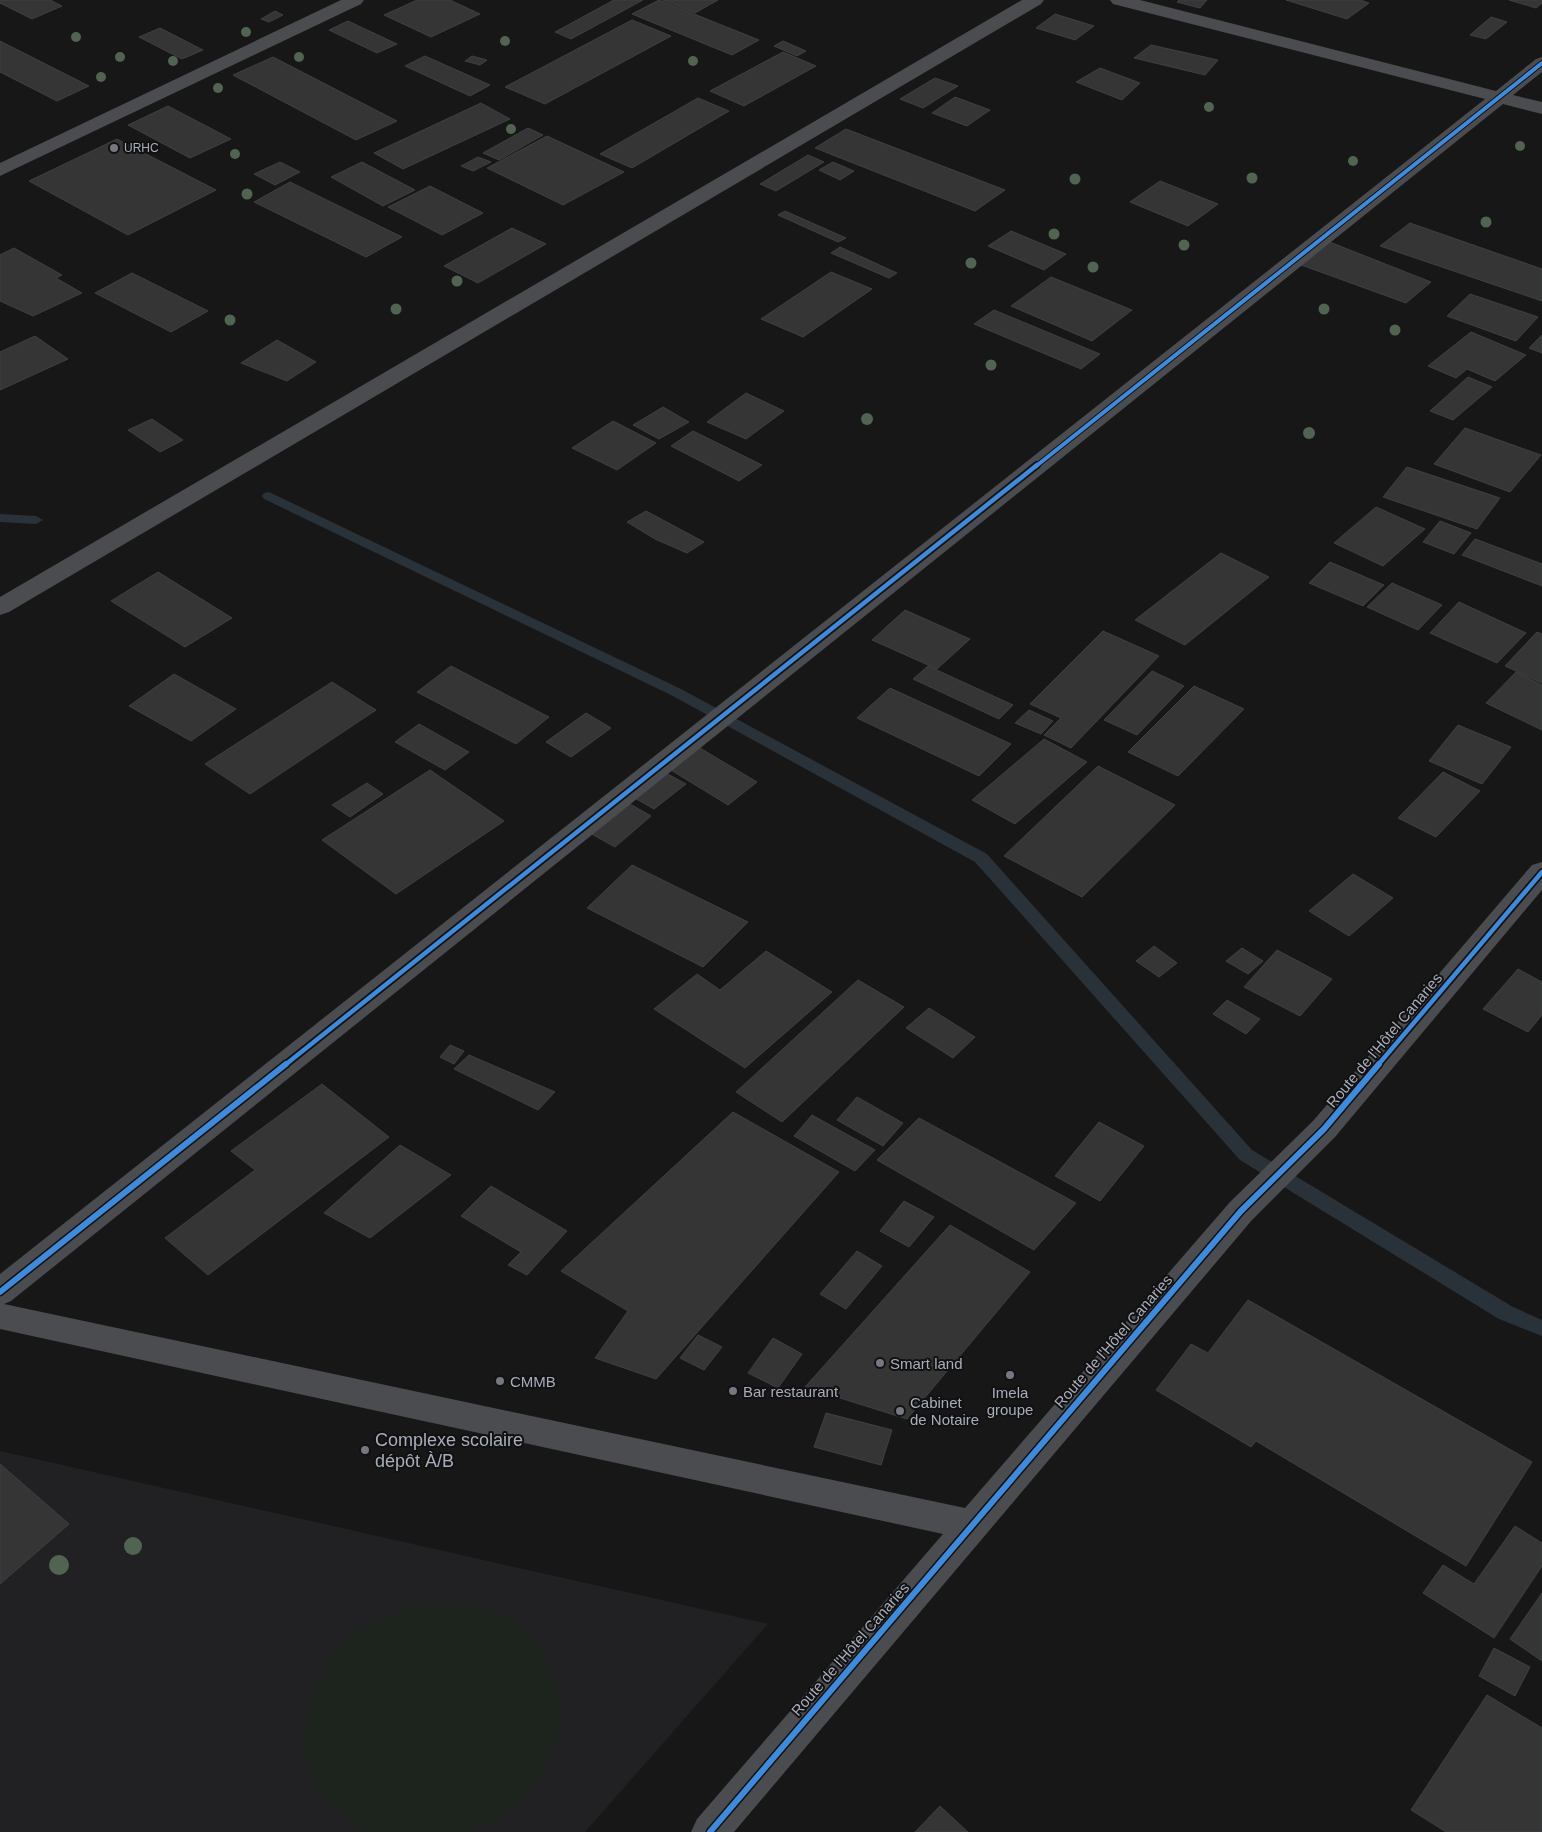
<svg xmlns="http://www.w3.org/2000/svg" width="1542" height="1832" font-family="Arial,sans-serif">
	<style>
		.built { fill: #212123 }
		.green { fill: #1d241e }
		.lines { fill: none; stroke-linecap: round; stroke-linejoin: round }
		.stream { fill: #2a3239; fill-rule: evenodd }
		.building { fill: #353536; stroke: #3f4043 }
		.minor { fill: #4b4c50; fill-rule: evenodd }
		.cycleway-far2-casing { stroke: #111113; stroke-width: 6 }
		.cycleway-far1-casing { stroke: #111113; stroke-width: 8 }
		.cycleway-casing { stroke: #111113; stroke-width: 9 }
		.cycleway-far2 { stroke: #408adc; stroke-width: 4 }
		.cycleway-far1 { stroke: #408adc; stroke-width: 4.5 }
		.cycleway { stroke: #408adc; stroke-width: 6 }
		.tree { fill: #506451 }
		.poi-dot { fill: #757880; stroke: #111113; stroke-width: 2 }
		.labels { text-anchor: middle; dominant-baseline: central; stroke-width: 4; stroke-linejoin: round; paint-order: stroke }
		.far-poi-label { font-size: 12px; fill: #a8adb8; stroke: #111113; text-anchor: start }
		.street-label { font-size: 15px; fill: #a8adb8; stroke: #111113 }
		.poi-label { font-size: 15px; fill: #a8adb8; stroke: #111113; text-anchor: start }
		.near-poi-label { font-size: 18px; fill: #a8adb8; stroke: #111113; text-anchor: start }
	</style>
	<rect width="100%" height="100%" fill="#171717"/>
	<path class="built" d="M0,1451l768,173 -183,208h-585z"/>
	<path class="green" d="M457,1603l45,12 35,29 21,40 2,47 -18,46 -36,38 -35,17h-100l-13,-4 -36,-31 -18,-44 3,-46 20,-44 36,-36 46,-20z"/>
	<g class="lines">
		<g class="stream">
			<path d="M269,492l412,197 306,165 265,296 261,157 29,13v16l-43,-17 -259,-159 -265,-298 -304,-167 -407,-196 -2,-3 2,-3z"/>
			<path d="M0,514l36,2 7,4 -7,4 -36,-2z"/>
		</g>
	</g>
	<g class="building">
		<path d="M0,0h50l12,6 -30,13 -32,-16z"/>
		<path d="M417,0h33l30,14 -49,23 -47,-22z"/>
		<path d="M614,0h29l-72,39 -16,-7z"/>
		<path d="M659,0l100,40 -27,15 -100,-41z"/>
		<path d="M663,0h55l-23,13z"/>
		<path d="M1179,0h28l-7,8 -23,-6z"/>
		<path d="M1286,0h74l9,3 -22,16z"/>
		<path d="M1509,0h33v3l-6,5z"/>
		<path d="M275,11l8,4 -14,7 -8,-3z"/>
		<path d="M1055,14l39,12 -19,14 -39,-12z"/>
		<path d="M1491,17l16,5 -21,17 -16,-4z"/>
		<path d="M632,20l39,16 -126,68 -40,-17z"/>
		<path d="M348,21l49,23 -20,9 -48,-23z"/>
		<path d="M160,28l43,22 -21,9 -43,-22z"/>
		<path d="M0,41l89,45 -32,15 -57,-29z"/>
		<path d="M783,41l23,10 -9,5 -23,-10z"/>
		<path d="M1151,45l67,15 -13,15 -71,-17z"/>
		<path d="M783,52l33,14 -72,40 -34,-15z"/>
		<path d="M425,56l65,29 -20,11 -65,-30z"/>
		<path d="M472,56l15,4 -7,5 -15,-4z"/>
		<path d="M273,57l124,64 -41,19 -123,-65z"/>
		<path d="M1100,68l40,15 -18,17 -46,-18z"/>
		<path d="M935,78l23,8 -35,22 -23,-9z"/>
		<path d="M955,97l35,13 -23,16 -35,-13z"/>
		<path d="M698,98l31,13 -97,57 -32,-14z"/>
		<path d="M481,103l29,16 -107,50 -29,-16z"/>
		<path d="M168,106l63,33 -41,19 -62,-33z"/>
		<path d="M528,128l15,7 -44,25 -16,-7z"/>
		<path d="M846,129l159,61 -30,21 -160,-63z"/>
		<path d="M547,136l77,36 -61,33 -76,-37z"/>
		<path d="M117,139l99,51 -88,45 -99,-54z"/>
		<path d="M808,155l16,7 -48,29 -16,-7z"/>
		<path d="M478,157l13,5 -18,9 -12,-5z"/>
		<path d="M280,162l20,10 -25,13 -21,-11z"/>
		<path d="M362,162l53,28 -32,16 -52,-29z"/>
		<path d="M833,162l21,9 -14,9 -21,-10z"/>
		<path d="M1160,181l58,23 -30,22 -58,-24z"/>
		<path d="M290,182l112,55 -36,20 -112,-55z"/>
		<path d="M430,186l53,27 -41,22 -54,-28z"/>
		<path d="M785,211l61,27 -8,4 -60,-27z"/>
		<path d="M1410,223l132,46v32l-162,-55z"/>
		<path d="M512,228l34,16 -68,39 -34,-17z"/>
		<path d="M1011,231l55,23 -22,16 -56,-24z"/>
		<path d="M1322,239l109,43 -25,21 -113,-41z"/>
		<path d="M840,247l57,26 -8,5 -58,-25z"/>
		<path d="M14,248l48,27 -6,3 26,15 -49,23 -33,-15v-46z"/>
		<path d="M831,272l41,17 -69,48 -42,-18z"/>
		<path d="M132,273l76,38 -37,21 -76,-39z"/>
		<path d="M1051,277l81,33 -40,31 -81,-35z"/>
		<path d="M1470,294l68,23 -22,24 -69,-25z"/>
		<path d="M994,310l106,44 -19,15 -107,-45z"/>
		<path d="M1471,332l55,23 -31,26 -28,-12 -11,9 -28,-12z"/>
		<path d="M1542,335v18l-13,-5z"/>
		<path d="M35,336l33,23 -68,31v-38z"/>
		<path d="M277,340l39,22 -29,19 -46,-18z"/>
		<path d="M1468,377l24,10 -39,33 -23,-9z"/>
		<path d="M746,393l38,18 -38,28 -39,-17z"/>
		<path d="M663,407l26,15 -30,17 -26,-14z"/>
		<path d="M152,419l31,21 -23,12 -32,-22z"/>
		<path d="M613,421l43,22 -39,27 -45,-22z"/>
		<path d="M1465,428l76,27 -31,37 -76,-28z"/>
		<path d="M693,431l69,34 -23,16 -68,-35z"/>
		<path d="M1407,467l93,31 -23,31 -94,-32z"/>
		<path d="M1376,507l49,22 -42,37 -49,-23z"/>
		<path d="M646,511l58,31 -17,11 -32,-14 -28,-17z"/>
		<path d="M1440,521l31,12 -17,21 -31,-12z"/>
		<path d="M1475,539l67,25v22l-80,-31z"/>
		<path d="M1221,553l48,24 -84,68 -50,-25z"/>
		<path d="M1330,562l54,23 -21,21 -54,-23z"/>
		<path d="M158,572l74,46 -47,29 -74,-46z"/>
		<path d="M1392,583l50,22 -24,25 -51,-23z"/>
		<path d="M1459,602l67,31 -29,30 -67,-30z"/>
		<path d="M905,610l65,29 -33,30 -65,-29z"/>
		<path d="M1103,631l56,25 -88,92 -27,-13 17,-17 -31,-14z"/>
		<path d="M1537,632l5,2v49l-37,-17z"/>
		<path d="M451,666l98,51 -33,27 -99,-52z"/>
		<path d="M928,666l85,39 -14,14 -86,-40z"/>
		<path d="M1152,671l32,15 -47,49 -33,-15z"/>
		<path d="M1516,672l26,13v45l-56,-27z"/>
		<path d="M174,674l62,35 -45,32 -62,-35z"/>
		<path d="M332,682l44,28 -126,84 -45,-30z"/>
		<path d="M1194,686l50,23 -66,67 -50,-24z"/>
		<path d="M890,688l121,56 -32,32 -122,-58z"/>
		<path d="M1029,710l24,11 -12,13 -26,-11z"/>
		<path d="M586,713l25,15 -40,29 -25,-15z"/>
		<path d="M419,724l50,28 -24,18 -50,-28z"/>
		<path d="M1458,725l53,22 -29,37 -53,-23z"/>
		<path d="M1044,739l43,23 -72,62 -43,-24z"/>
		<path d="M695,745l62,37 -29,23 -62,-38z"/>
		<path d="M1098,766l77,39 -93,92 -78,-41z"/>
		<path d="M430,770l74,51 -108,73 -74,-54z"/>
		<path d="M662,771l24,13 -32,25 -23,-13z"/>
		<path d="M1443,772l37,19 -44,46 -38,-19z"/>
		<path d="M367,783l16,11 -33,23 -18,-12z"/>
		<path d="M630,804l21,12 -36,31 -27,-15 16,-13 5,3z"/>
		<path d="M632,865l116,57 -45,45 -116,-59z"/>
		<path d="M1353,874l40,24 -44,38 -40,-25z"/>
		<path d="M1154,946l23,17 -18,14 -23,-16z"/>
		<path d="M1242,948l21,13 -15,13 -22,-13z"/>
		<path d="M1277,950l55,29 -32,37 -56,-29z"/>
		<path d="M766,951l66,41 -87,76 -91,-59 43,-35 23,16z"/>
		<path d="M1518,969l24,13v33l-14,17 -45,-23z"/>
		<path d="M858,980l46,27 -122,115 -46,-30z"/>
		<path d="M1227,1000l33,19 -14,15 -33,-20z"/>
		<path d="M929,1008l46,29 -22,21 -47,-30z"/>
		<path d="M450,1045l14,6 -10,13 -14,-7z"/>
		<path d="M469,1055l86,37 -17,18 -84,-41z"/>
		<path d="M322,1084l67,53 -181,138 -43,-37 90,-68 -24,-19z"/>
		<path d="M857,1097l46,26 -20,23 -46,-26z"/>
		<path d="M733,1112l106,60 -183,207 -61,-21 33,-47 -67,-40z"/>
		<path d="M812,1115l63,35 -20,21 -61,-35z"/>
		<path d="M919,1118l157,85 -42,47 -157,-90z"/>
		<path d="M1099,1122l45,24 -44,55 -45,-25z"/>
		<path d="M400,1145l51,30 -81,63 -46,-25z"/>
		<path d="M491,1186l76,45 -40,44 -19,-10 13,-13 -60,-36z"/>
		<path d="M904,1201l30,16 -25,30 -29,-16z"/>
		<path d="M950,1225l80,47 -123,147 -102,-32z"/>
		<path d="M857,1251l25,15 -36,43 -26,-15z"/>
		<path d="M1248,1300l284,162 -66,104 -210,-125 -5,6 -95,-57 35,-46 17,9z"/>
		<path d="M698,1335l24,12 -18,23 -24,-12z"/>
		<path d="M773,1338l29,16 -24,34 -30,-15z"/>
		<path d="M826,1413l66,17 -11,35 -67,-18z"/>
		<path d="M0,1464l69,60 -69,60z"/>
		<path d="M1515,1526l27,17v23l-48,72 -71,-45 20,-28 31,19z"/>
		<path d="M1542,1593v68l-32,-22z"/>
		<path d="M1494,1648l36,19 -15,29 -36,-20z"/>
		<path d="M1487,1695l55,33v104h-96l-35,-22z"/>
		<path d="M940,1806l28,26h-53z"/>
	</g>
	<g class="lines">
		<g class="minor">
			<path d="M341,0h23l-3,4 -361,172v-13z"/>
			<path d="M1022,0h22l-3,4 -1032,608 -9,3v-18z"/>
			<path d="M1110,0h30l356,91 40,-32 6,-2v15l-29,23 29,7v12l-39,-10 -1492,1197 -7,3 961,204 265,-306 83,-81 219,-256 10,-3v28l-207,247 -83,83 -518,612h-43l6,-13 246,-285 -943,-205v-55l1485,-1175 -372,-95z"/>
		</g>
		<g class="cycleway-far2-casing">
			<path id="cycleway-far2" d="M1035,467l507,-404"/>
		</g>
		<g class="cycleway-far1-casing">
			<g id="cycleway-far1">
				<path d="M285,1065l752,-600"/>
				<path d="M1378,1065l164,-193"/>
			</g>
		</g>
		<g class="cycleway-casing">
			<g id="cycleway">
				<path d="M0,1292l286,-228"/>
				<path d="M710,1832l531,-621 83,-82 55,-65"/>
			</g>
		</g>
		<use href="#cycleway-far2" class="cycleway-far2"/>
		<use href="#cycleway-far1" class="cycleway-far1"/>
		<use href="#cycleway" class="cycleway"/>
	</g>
	<g class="tree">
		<circle cx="246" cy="32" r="5"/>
		<circle cx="76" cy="37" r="5"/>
		<circle cx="505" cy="41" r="5"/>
		<circle cx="120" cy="57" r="5"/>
		<circle cx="299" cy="57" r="5"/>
		<circle cx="173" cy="61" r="5"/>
		<circle cx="693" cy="61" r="5"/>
		<circle cx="101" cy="77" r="5"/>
		<circle cx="218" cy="88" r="5"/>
		<circle cx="1209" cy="107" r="5"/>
		<circle cx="511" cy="129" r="5"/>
		<circle cx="1520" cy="146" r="5"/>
		<circle cx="235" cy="154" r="5"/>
		<circle cx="1353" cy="161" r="5"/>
		<circle cx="1252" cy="178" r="5.5"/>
		<circle cx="1075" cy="179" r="5.5"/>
		<circle cx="247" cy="194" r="5.5"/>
		<circle cx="1486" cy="222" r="5.5"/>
		<circle cx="1054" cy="234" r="5.5"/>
		<circle cx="1184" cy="245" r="5.5"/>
		<circle cx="971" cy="263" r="5.5"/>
		<circle cx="1093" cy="267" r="5.5"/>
		<circle cx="457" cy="281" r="5.5"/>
		<circle cx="396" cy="309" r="5.5"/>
		<circle cx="1324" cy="309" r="5.5"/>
		<circle cx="230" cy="320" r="5.5"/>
		<circle cx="1395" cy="330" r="5.5"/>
		<circle cx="991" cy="365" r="5.5"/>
		<circle cx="867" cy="419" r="6"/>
		<circle cx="1309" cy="433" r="6"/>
		<circle cx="133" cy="1546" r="9"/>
		<circle cx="59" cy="1565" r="10"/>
	</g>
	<g class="poi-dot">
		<circle cx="114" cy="148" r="5"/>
		<circle cx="880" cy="1363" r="5"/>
		<circle cx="1010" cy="1375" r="5"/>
		<circle cx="500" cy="1381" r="5"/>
		<circle cx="733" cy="1391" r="5"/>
		<circle cx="900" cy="1411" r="5"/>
		<circle cx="365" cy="1450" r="5"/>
	</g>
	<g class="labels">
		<g class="far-poi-label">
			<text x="124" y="148">URHC</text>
		</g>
		<g class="street-label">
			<text transform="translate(1384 1040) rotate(-50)">Route de l'Hôtel Canaries</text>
			<text transform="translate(1113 1341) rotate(-49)">Route de l'Hôtel Canaries</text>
			<text transform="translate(850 1649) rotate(-49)">Route de l'Hôtel Canaries</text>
		</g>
		<g class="poi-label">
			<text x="890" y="1363">Smart land</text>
			<text x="510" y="1381">CMMB</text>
			<text x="743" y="1391">Bar restaurant</text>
			<text x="1010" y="1392" text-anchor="middle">Imela<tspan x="1010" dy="17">groupe</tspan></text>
			<text x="910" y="1402">Cabinet<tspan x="910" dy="17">de Notaire</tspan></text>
		</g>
		<g class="near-poi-label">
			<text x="375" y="1440">Complexe scolaire<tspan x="375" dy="21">dépôt À/B</tspan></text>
		</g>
	</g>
</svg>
